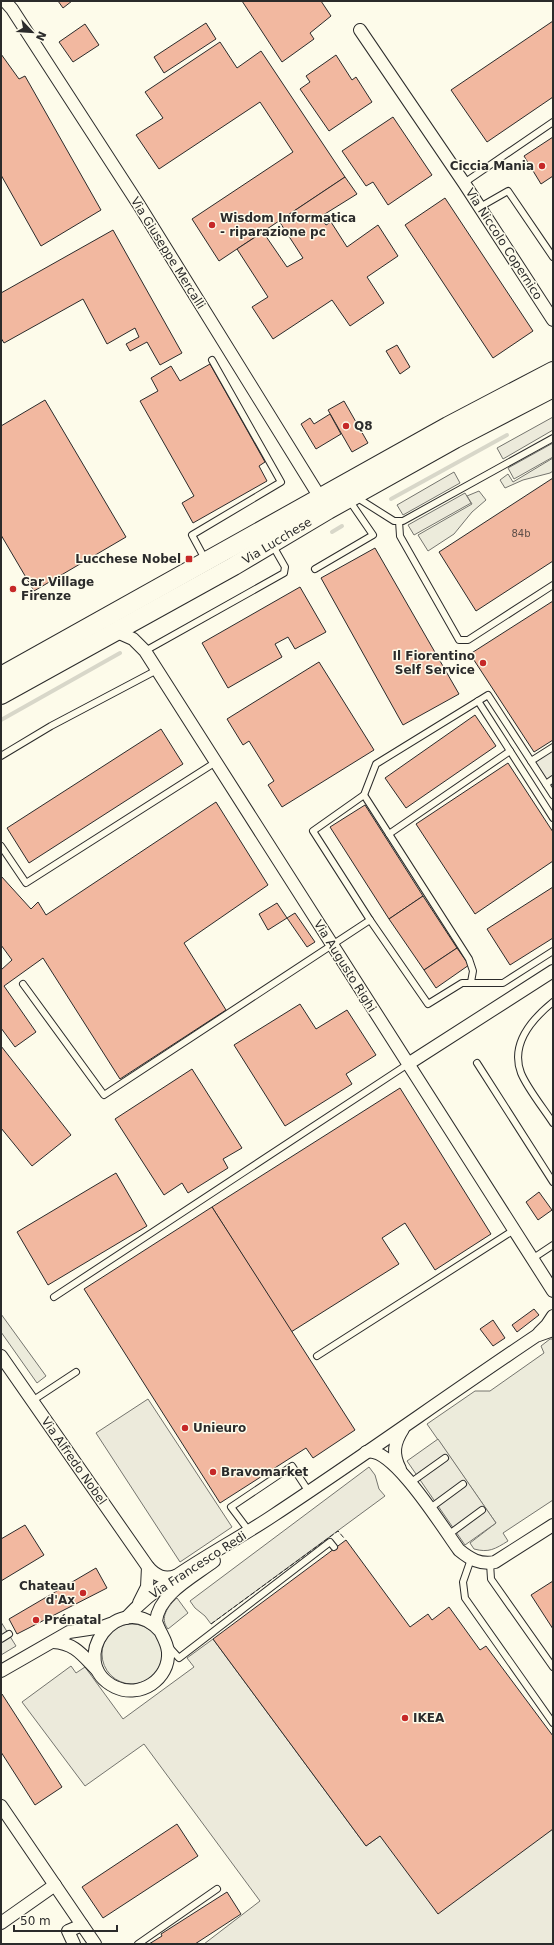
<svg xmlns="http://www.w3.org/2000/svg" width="554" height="1945" font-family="'DejaVu Sans',sans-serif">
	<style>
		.green { fill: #ecebdb; stroke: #74746e }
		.parking { fill: #eceadb; stroke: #74746e }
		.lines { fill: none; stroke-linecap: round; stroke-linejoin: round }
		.stream { stroke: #d8d7c9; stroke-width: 4 }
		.building { fill: #f2b8a0; stroke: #2b2b2b }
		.lane-casing { stroke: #2b2b2b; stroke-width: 8 }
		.street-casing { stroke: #2b2b2b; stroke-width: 14 }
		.secondary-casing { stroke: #2b2b2b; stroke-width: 20 }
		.lane { stroke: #fdfbea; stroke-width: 6 }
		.street { stroke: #fdfbea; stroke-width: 12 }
		.secondary { stroke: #fdfbea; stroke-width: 18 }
		.fence { stroke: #2b2b2b; stroke-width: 1; stroke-dasharray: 5 2; stroke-linecap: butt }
		.poi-dot { fill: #c62828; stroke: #fdfbea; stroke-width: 1.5 }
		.labels { text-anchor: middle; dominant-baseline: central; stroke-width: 3; stroke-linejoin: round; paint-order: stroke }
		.number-label { font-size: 10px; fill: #5d4e48 }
		.poi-label { font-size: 12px; font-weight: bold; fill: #2b2b2b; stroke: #fdfbea; text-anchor: start }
		.street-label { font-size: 12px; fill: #2b2b2b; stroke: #fdfbea }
	</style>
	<rect width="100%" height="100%" fill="#fdfbea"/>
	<g class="green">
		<path d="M553,458v13l-3,2 -27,7 -18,8 -5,-8 8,-6 5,8z"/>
		<path d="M479,491l7,9 -14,12 -18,22 -26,17 -10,-16 54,-31 -5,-8z"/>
		<path d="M1,1314l45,62 -9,7 -36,-51z"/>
		<path d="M550,1339h3v161l-50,33 5,8c-13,8 -19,12 -34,8l-4,-6 26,-20 -69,-99 48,-33h15l54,-38 -3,-7z"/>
		<path d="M177,1598l11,15 -20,16c-9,-11 0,-23 9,-31z"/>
		<circle cx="132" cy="1654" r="30"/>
	</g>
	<g class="parking">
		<path d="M553,417v13l-50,29 -6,-11z"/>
		<path d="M553,443v14l-39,22 -6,-11z"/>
		<path d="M454,472l6,11 -57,32 -6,-10z"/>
		<path d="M465,493l6,10 -57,32 -6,-10z"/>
		<path d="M553,747v43l-22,-29z"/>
		<path d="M148,1399l84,128 -52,35 -84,-129z"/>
		<path d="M438,1439l58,84 -31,22 -58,-84z"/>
		<path d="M369,1467l6,8 4,14 6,7 -174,128 -6,-8 -10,-8 -5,-7z"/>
		<path d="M1,1622l15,24 -15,9z"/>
		<path d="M213,1639l153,207 14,-10 173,-7v115h-349l56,-43 -116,-157 -59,42 -63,-84 49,-36 5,7 9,-6 38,52 71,-52 -7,-9z"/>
	</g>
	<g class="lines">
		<g class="stream">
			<path d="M391,499l116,-64"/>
			<path d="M332,532l10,-6"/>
			<path d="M1,720l119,-67"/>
		</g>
	</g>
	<g class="building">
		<path d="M58,1h14l-9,7z"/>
		<path d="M242,1h79l10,15 -21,17 4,6 -32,23z"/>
		<path d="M553,21v76l-66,45 -36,-52z"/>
		<path d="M206,23l10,16 -52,34 -10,-16z"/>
		<path d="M85,24l14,21 -26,17 -14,-20z"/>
		<path d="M220,42l17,26 24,-17 84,126 -126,84 -27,-42 101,-67 -33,-50 -101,67 -23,-34 27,-17 -18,-26z"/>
		<path d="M1,54l18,25 6,-3 76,134 -60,36 -40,-71z"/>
		<path d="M336,55l16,25 4,-3 16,25 -43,29 -29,-42 10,-7 -4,-6z"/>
		<path d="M393,117l39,58 -44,30 -15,-23 -7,4 -24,-35z"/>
		<path d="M553,137v39l-12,8 -17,-28z"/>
		<path d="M345,177l12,17 -37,23 6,8 5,-3 16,25 31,-22 20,31 -31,21 17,26 -34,23 -18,-26 -59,39 -21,-32 16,-10 -31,-48 26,-17 24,35 16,-9 -24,-37z"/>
		<path d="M445,198l88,133 -40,27 -88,-133z"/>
		<path d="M113,230l69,123 -22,12 -13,-23 -17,9 -4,-7 13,-7 -4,-9 -28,16 -24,-45 -79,44 -3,-5v-45z"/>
		<path d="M397,345l13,22 -10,7 -14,-23z"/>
		<path d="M210,364l55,98 -6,4 8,15 -74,42 -11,-20 12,-7 -54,-95 18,-10 -7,-13 20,-12 9,15z"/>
		<path d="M45,400l81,137 -92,54 -33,-56v-109z"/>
		<path d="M344,401l24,42 -16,9 -24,-42z"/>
		<path d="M330,414l11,20 -25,15 -15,-25 9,-6 4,6z"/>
		<path d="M553,478v83l-77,50 -37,-59z"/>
		<path d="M375,548l84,146 -56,31 -82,-147z"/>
		<path d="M300,587l26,45 -31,17 -7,-12 -13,7 7,13 -54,31 -26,-45z"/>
		<path d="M553,601v139l-19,12 -64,-98z"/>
		<path d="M319,662l55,88 -92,57 -14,-22 6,-4 -25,-40 -6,4 -16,-26z"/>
		<path d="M475,715l21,31 -90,62 -21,-30z"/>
		<path d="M161,729l22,35 -154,99 -22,-35z"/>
		<path d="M508,763l45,69v29l-78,53 -59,-90z"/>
		<path d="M216,802l52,83 -84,58 42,67 -106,69 -77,-121 -39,28 32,46 -21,15 -14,-19v-58l11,-10 -11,-15v-69l30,33 7,-7 8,13z"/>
		<path d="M365,805l58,91 -34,23 -59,-92z"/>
		<path d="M553,887v51l-43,27 -23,-36z"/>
		<path d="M423,896l34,52 -33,22 -35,-51z"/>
		<path d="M277,903l10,15 -19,12 -9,-16z"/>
		<path d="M295,913l20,29 -8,5 -20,-29z"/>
		<path d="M457,948l12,17 -33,23 -12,-18z"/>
		<path d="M300,1004l16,25 31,-19 29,45 -30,19 6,10 -67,42 -51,-81z"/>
		<path d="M1,1046l70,89 -39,31 -31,-38z"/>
		<path d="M192,1069l50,79 -19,11 5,9 -40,25 -6,-10 -18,12 -49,-76z"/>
		<path d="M400,1088l91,146 -56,36 -30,-47 -23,15 17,26 -108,68 -79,-125z"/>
		<path d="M116,1173l31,53 -99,59 -31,-53z"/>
		<path d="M539,1192l13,18 -14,10 -12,-18z"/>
		<path d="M212,1207l143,223 -42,28 -7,-10 -86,55 -136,-214z"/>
		<path d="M534,1309l5,6 -22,17 -5,-7z"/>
		<path d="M493,1320l12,18 -12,8 -13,-17z"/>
		<path d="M25,1525l19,30 -43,26v-42z"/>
		<path d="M346,1540l64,87 18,-13 4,6 17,-13 31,43 6,-4 67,90v93l-115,85 -58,-78 -14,10 -153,-207z"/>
		<path d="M96,1568l11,20 -90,46 -8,-15z"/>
		<path d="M553,1581v48l-22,-34z"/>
		<path d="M2,1694l60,93 -27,18 -34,-53v-57z"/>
		<path d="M177,1824l21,32 -95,62 -21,-31z"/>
		<path d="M227,1892l14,22 -46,30h-46l13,-8 -1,-2z"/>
	</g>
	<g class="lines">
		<g class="lane-casing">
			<g id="lane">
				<path d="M464,183l89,-61"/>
				<path d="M480,207l28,-16 45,66"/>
				<path d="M356,497l38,24h9l150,-83"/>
				<path d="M399,521l1,15 59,104h9l85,-55"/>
				<path d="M205,559l-13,-24 89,-53 -69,-122"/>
				<path d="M315,569l58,-34 -24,-35"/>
				<path d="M145,651l139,-78 1,-6 -12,-21"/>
				<path d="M478,701l75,117"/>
				<path d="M1,756l50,-30 106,-56"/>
				<path d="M531,761l22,34"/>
				<path d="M546,784l7,-5"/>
				<path d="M364,795l105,164 4,12 -2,11"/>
				<path d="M389,834l121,-83"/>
				<path d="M1,846l25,37 190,-121"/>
				<path d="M370,920l-57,-89 51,-36 12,-31 112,-69 43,66 22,-14"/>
				<path d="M23,984l81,111 266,-175 58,84 34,-21h41l50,-32"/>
				<path d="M553,1002c-21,17 -43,42 -32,71 6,15 23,36 32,50"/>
				<path d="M477,1063l76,119"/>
				<path d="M532,1259l21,-14"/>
				<path d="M54,1297l354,-233"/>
				<path d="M317,1356l197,-126"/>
				<path d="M32,1401l44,-29"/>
				<path d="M410,1483l35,-25"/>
				<path d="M429,1509l34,-25"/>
				<path d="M249,1531l-18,-24 61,-41 17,26"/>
				<path d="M448,1535l34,-25"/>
				<path d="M471,1559l-8,23 2,16 88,125"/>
				<path d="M490,1563l1,16 62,88"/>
				<path d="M1,1639l8,-5"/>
				<path d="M169,1647l10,11 151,-116 4,5"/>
				<path d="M138,1944l79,-55"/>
			</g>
		</g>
		<g class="street-casing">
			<g id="street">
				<path d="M5,1l7,8 127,196 182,294"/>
				<path d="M360,30l104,153 89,137"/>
				<path d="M115,631l18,8 12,12 408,640"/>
				<path d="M408,1064l145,-93"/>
				<path d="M539,1333l8,-8 6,-9"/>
				<path d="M1,1356l147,211c8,9 16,13 28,9"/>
				<path d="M366,1452c27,-7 78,78 93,98 11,9 21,15 36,12l58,-37"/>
				<path d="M400,1469c-8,-15 -6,-26 3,-40"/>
				<path d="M139,1603l8,-16 1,-20"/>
				<path d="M126,1618c41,-44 99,-70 148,-103 88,-58 174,-120 262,-179l17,-6"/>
				<path d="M160,1631c-41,-45 -96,31 -45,56 25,12 55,-8 53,-35 -1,-12 -9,-20 -12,-31 3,-27 37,-44 58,-60"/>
				<path d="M53,1642c22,1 30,14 44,28"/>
				<path d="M1,1671l68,-39 33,-5 8,-3"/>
				<path d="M1,1806l94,138"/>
				<path d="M1,1923l54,-38"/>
				<path d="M74,1944l-6,-13 14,-6"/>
			</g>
		</g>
		<g class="secondary-casing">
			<g id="secondary">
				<path d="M1,676l447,-250 105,-55"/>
				<path d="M1,695l233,-129 94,-56 127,-71 98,-51"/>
			</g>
		</g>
		<use href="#lane" class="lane"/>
		<use href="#street" class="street"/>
		<use href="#secondary" class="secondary"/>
		<path class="fence" d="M211,1624l127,-93 6,7"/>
	</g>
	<g class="poi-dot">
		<circle cx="542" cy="166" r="4"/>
		<circle cx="212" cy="225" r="4"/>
		<circle cx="346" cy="426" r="4"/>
		<rect x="185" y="555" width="8" height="8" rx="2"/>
		<circle cx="13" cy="589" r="4"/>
		<circle cx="483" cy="663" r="4"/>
		<circle cx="185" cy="1428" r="4"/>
		<circle cx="213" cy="1472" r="4"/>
		<circle cx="83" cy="1593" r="4"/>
		<circle cx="36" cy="1620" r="4"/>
		<circle cx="405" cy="1718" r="4"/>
	</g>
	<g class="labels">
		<g class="number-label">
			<text x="521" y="533">84b</text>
		</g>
		<g class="poi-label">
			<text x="534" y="166" text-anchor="end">Ciccia Mania</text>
			<text x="220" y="218">Wisdom Informatica<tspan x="220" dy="14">- riparazione pc</tspan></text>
			<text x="354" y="426">Q8</text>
			<text x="181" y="559" text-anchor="end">Lucchese Nobel</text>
			<text x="21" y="582">Car Village<tspan x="21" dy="14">Firenze</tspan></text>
			<text x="475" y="656" text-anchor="end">Il Fiorentino<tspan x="475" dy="14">Self Service</tspan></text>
			<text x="193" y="1428">Unieuro</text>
			<text x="221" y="1472">Bravomarket</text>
			<text x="75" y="1586" text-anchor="end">Chateau<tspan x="75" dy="14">d'Ax</tspan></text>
			<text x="44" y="1620">Prénatal</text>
			<text x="413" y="1718">IKEA</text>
		</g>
		<g class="street-label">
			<text transform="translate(504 244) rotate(57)">Via Niccolo Copernico</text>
			<text transform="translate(168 253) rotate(58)">Via Giuseppe Mercalli</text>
			<text transform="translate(277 541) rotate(-31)">Via Lucchese</text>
			<text transform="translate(345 966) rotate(58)">Via Augusto Righi</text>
			<text transform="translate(74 1461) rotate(55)">Via Alfredo Nobel</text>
			<text transform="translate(198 1565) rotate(-33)">Via Francesco Redi</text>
		</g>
	</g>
	<rect width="554" height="1945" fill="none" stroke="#2b2b2b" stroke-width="4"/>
	<g transform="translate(32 32) rotate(115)" stroke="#fdfbea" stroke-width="3" paint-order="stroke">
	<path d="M0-3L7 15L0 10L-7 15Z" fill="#2b2b2b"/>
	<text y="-6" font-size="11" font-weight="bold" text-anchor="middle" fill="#2b2b2b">N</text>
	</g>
	<path d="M14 1925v6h103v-6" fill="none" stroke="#2b2b2b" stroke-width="2"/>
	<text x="20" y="1925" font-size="12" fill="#2b2b2b" stroke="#fdfbea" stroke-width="3" paint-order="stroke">50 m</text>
</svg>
